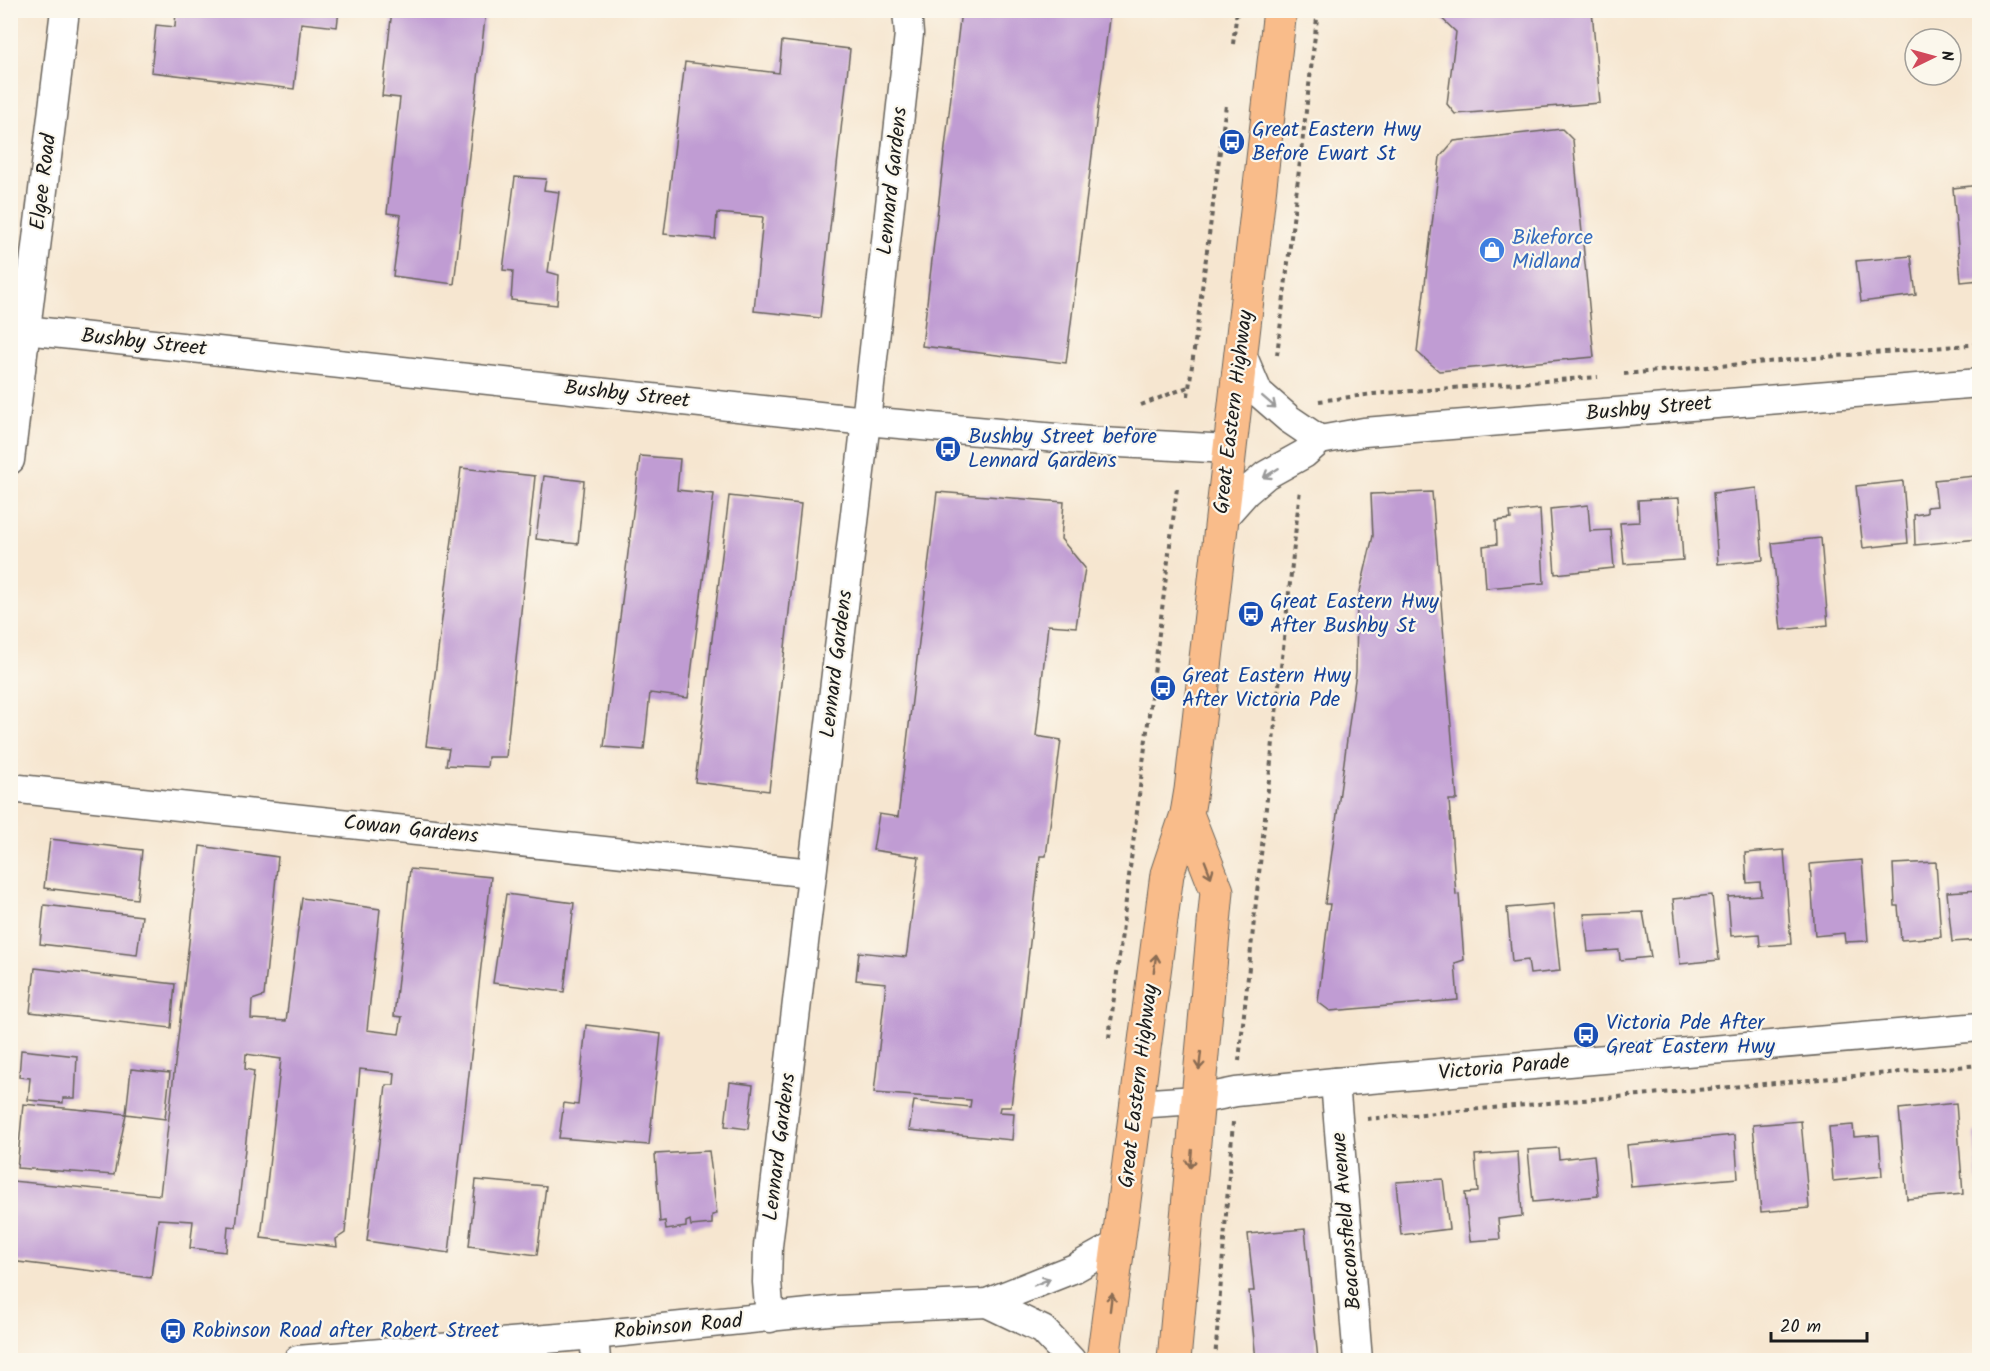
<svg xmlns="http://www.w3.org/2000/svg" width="1990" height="1371" font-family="Kalam,sans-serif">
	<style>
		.building { fill: #c09cd3 }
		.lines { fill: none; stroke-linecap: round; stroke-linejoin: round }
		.minor-casing { stroke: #68635b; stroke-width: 31 }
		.trunk-casing { stroke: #68635b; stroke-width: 35 }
		.path { stroke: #68635b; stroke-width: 4; stroke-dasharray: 4.5 4.5; stroke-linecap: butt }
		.minor { stroke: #fff; stroke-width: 28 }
		.trunk { stroke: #f9bc8a; stroke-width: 33 }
		.oneway { stroke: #999 }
		.oneway2 { stroke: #8a6c53 }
		.labels { text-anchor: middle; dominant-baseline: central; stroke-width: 4.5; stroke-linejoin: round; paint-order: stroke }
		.transit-label { font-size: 21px; fill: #164399; stroke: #fbf7ec; text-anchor: start }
		.street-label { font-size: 21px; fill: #1c1c1c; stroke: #fbf7ec }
		.shop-label { font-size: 21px; fill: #366cbe; stroke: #fbf7ec; text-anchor: start }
	</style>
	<rect width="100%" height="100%" fill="#fbf7ec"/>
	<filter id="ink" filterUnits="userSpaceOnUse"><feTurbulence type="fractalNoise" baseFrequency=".0167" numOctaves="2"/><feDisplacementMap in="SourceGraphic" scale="12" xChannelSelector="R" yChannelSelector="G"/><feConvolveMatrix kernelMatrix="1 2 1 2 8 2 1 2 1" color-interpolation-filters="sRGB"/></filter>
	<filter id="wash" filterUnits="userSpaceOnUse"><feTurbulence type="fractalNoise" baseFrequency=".008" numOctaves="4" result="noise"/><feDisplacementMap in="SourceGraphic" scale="24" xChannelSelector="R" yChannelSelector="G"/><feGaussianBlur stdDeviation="1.35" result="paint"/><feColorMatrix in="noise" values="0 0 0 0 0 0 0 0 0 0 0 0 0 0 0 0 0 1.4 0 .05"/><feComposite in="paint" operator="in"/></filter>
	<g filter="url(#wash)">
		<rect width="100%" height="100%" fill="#f6e6d0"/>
		<g id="blocks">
			<g class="building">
				<path d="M176,10h163l-2,17 -36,-4 -7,66 -143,-17 5,-47 19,2z"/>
				<path d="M392,10h94l-32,274 -61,-8 8,-61 -14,-2 13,-115 -18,-2z"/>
				<path d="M961,10l149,1 -44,352 -144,-17z"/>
				<path d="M1433,10h159l8,93 -145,11 -8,-10 9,-72z"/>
				<path d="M782,41l68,8 -30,269 -66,-7 9,-94 -46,-4 -2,26 -51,-5 21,-172 94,11z"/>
				<path d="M1562,129l11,11 21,217 -155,14 -22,-19 23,-195 14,-16z"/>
				<path d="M515,177l31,2 -2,11 15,2 -11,80 11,3 -2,30 -46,-5 2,-29 -10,-1z"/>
				<path d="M1980,185v95l-19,2 -8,-94z"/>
				<path d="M1911,256l5,39 -55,7 -5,-41z"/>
				<path d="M640,456l40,3 -3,31 37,4 -26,204 -38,-5 -6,57 -40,-3z"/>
				<path d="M461,468l74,8 -29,281h-18l-1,10 -41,-2 3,-16 -23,-3z"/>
				<path d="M544,476l40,5 -6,63 -42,-5z"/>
				<path d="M1975,476l4,63 -64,6 -1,-30 13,-2v-6l10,-1 -3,-26z"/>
				<path d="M1903,481l5,62 -45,5 -7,-62z"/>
				<path d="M1757,488l6,72 -45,4 -5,-71z"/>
				<path d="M937,492l127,10 -3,37 24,29 -9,59 -28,-2 -12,111 25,4 -15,116h-6l-29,251h-11l-1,5 15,1 -2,27 -103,-10 5,-29 56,6 1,-7 -97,-7 12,-110 -30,-3 3,-28 47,5 1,-5 12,-95 -46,-7 6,-36 19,3z"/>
				<path d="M1432,492l25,308h-8l7,95 3,-1 5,66 -9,3 3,37 -128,11 -12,-9 12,-98h-5l31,-232 1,-68 16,-68 -2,-42z"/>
				<path d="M729,496l72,8 -32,287 -74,-9z"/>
				<path d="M1679,498l4,62 -59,4 -4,-41 19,-1 -1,-22z"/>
				<path d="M1588,505l2,26 21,-1 3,38 -59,6 -5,-65z"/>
				<path d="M1540,509l4,74 -58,5 -3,-42 14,-2 -1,-23 15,-2 -1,-7z"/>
				<path d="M1821,538l7,87 -47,5 -9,-87z"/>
				<path d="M50,839l92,11 -5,49 -93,-11z"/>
				<path d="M200,846l78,11 -14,139 -12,4 -1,19 35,2 16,-123 78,11 -13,121 32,4 3,-17 -8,-1 16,-147 81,8 -42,376 -82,-12 19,-156h8l1,-12 -35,-4 -15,164 -9,6 1,8 -76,-9 20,-179 -35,-5 -1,15 9,2 -18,156 -8,-1 -2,26 -36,-4 3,-27 -35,-2 -7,59 -141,-17 2,-80 148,14z"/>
				<path d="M1784,850l7,94 -31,2 -1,-12 -28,2 -3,-39 33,-2 -1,-13 -13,1 -2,-30z"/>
				<path d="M1862,860l6,81 -23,1 -1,-9 -29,3 -5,-72z"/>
				<path d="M1936,862l5,75 -40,3 -3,-34h-3l-2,-42z"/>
				<path d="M1980,890v50l-28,2 -5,-50z"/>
				<path d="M506,894l68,9 -10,89 -71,-9z"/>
				<path d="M1712,895l7,65 -39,4 -7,-65z"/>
				<path d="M1553,904l7,67 -30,3 -2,-14 -16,2 -5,-54z"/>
				<path d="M44,905l98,11 -5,39 -97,-11z"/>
				<path d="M1643,912l8,45 -31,3 -1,-10 -31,2 -4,-38z"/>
				<path d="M35,968l140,16 -4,44 -141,-16z"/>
				<path d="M586,1025l75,9 -12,111 -90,-7 5,-35 14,2z"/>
				<path d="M21,1050l56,6 -2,42h-12v5l-35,-3 2,-22 -11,-1z"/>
				<path d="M131,1069l39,4 -5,46 -39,-5z"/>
				<path d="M730,1082l23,3 -5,44 -23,-3z"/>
				<path d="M1956,1103l7,91 -56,5 -8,-90z"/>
				<path d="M23,1104l103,10 -12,61 -97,-7z"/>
				<path d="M1801,1121l8,87 -48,4 -8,-87z"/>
				<path d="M1853,1125l1,12 25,-2 3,41 -49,5 -4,-54z"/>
				<path d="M1980,1132v50h-2l-4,-49z"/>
				<path d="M1735,1135l3,43 -107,9 -4,-42z"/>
				<path d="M1558,1148l1,11 35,-4 4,41 -65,6 -5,-52z"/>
				<path d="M709,1151l8,63 -5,1v9l-21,2 -1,-6 -4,2v5l-20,3 -1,-9 -5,1 -5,-68z"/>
				<path d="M1518,1152l4,64 -24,3 2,20 -30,2 -5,-48 13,-1 -3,-37z"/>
				<path d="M1443,1179l6,50 -48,6 -5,-53z"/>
				<path d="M476,1180l70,6 -9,69 -68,-9z"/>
				<path d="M1305,1229l13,131h-62l-7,-69h5l-6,-57z"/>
			</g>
		</g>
	</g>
	<g filter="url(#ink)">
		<use href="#blocks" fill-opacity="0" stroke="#68635b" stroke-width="1.5"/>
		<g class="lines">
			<g class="minor-casing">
				<g id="minor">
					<path d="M25,330l841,91 235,21 128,7"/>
					<path d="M1241,352l17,40 31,27 31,21"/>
					<path d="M10,460l55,-450"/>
					<path d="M1222,519l24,-27 20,-17 38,-21 16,-14 44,-8 616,-49"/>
					<path d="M10,788l802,85"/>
					<path d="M1335,1082l23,278"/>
					<path d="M1136,1104l60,-4 40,-8 99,-10 645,-55"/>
					<path d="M987,1303l56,27 28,30"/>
					<path d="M770,1318l-3,-36 1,-36 98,-825 43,-387 -2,-24"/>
					<path d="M594,1335l2,25"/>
					<path d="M298,1360l296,-25 244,-25 149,-7 88,-35 43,-24"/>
				</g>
			</g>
			<g class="trunk-casing">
				<g id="trunk">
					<path d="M1103,1360l64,-486 20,-60 4,-24 89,-780"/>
					<path d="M1174,1360l43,-469 -30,-77"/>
				</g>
			</g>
			<g class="path">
				<path d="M1233,44l4,-34"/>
				<path d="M1277,355l41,-345"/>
				<path d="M1624,374l356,-30"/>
				<path d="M1188,396l38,-291"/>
				<path d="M1319,401l54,-7 225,-17"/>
				<path d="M1141,405l47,-18"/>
				<path d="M1109,1038l68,-550"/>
				<path d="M1239,1061l61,-572"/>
				<path d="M1367,1119l613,-54"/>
				<path d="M1215,1360l18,-238"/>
			</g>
			<use href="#minor" class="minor"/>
			<use href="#trunk" class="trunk"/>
		</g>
		<defs><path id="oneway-shaft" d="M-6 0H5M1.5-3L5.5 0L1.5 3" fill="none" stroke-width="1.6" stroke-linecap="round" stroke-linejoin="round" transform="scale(1.5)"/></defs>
		<g class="oneway">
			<use href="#oneway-shaft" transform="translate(1269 402) rotate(41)"/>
			<use href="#oneway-shaft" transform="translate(1271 473) rotate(148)"/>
			<use href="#oneway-shaft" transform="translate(1042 1282) rotate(-23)"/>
		</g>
		<g class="oneway2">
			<use href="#oneway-shaft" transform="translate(1208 869) rotate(69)"/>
			<use href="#oneway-shaft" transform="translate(1155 963) rotate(-82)"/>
			<use href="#oneway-shaft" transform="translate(1200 1061) rotate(96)"/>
			<use href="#oneway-shaft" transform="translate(1191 1159) rotate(95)"/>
			<use href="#oneway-shaft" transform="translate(1111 1302) rotate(-83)"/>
		</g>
	</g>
	<defs>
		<g id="bus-disc" transform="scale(1.35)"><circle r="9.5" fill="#1a4fb4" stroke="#fbf7ec"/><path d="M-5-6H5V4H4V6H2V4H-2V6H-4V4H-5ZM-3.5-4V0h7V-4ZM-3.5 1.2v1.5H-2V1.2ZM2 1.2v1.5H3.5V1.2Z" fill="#fff"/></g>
		<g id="shop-disc" transform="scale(1.35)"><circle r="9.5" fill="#3f7fe0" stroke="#fbf7ec"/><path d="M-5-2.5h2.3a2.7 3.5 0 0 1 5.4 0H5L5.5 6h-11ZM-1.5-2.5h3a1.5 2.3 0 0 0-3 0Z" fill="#fff"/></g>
	</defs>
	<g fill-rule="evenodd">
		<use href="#bus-disc" x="1232" y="142"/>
		<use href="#shop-disc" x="1492" y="250"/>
		<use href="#bus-disc" x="948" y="449"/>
		<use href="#bus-disc" x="1251" y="614"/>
		<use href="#bus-disc" x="1163" y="688"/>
		<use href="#bus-disc" x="1586" y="1035"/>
		<use href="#bus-disc" x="173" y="1331"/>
	</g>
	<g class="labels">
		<g class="transit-label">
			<text x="1252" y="130">Great Eastern Hwy<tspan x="1252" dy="24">Before Ewart St</tspan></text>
			<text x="968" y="437">Bushby Street before<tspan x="968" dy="24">Lennard Gardens</tspan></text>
			<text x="1270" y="602">Great Eastern Hwy<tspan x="1270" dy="24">After Bushby St</tspan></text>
			<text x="1182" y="676">Great Eastern Hwy<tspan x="1182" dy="24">After Victoria Pde</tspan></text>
			<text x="1606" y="1023">Victoria Pde After<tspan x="1606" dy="24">Great Eastern Hwy</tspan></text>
			<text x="192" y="1331">Robinson Road after Robert Street</text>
		</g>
		<g class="street-label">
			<text transform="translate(893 181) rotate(-84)">Lennard Gardens</text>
			<text transform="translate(44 182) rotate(-83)">Elgee Road</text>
			<text transform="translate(144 343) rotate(6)">Bushby Street</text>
			<text transform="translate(627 395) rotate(6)">Bushby Street</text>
			<text transform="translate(1649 409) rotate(-5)">Bushby Street</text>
			<text transform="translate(1234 412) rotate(-83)">Great Eastern Highway</text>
			<text transform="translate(837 664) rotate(-83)">Lennard Gardens</text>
			<text transform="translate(411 830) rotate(6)">Cowan Gardens</text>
			<text transform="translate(1504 1068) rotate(-5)">Victoria Parade</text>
			<text transform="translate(1139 1086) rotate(-83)">Great Eastern Highway</text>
			<text transform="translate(780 1147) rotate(-83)">Lennard Gardens</text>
			<text transform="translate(1347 1221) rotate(-95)">Beaconsfield Avenue</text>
			<text transform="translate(678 1327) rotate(-5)">Robinson Road</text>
		</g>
		<g class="shop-label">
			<text x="1512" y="238">Bikeforce<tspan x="1512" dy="24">Midland</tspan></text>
		</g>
	</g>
	<rect width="1990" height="1371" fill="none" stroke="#fbf7ec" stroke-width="36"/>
	<g transform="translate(1933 57) rotate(85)"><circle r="28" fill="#fbf7ec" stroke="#a29f99" stroke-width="1.5"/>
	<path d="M0-4.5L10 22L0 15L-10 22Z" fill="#d1495b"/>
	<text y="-9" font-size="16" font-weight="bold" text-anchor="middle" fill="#1c1c1c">N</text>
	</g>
	<path d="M1771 1332v9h96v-9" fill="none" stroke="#1c1c1c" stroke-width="3"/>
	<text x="1780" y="1332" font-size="18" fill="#1c1c1c" stroke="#fbf7ec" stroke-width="4.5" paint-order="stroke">20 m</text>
</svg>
